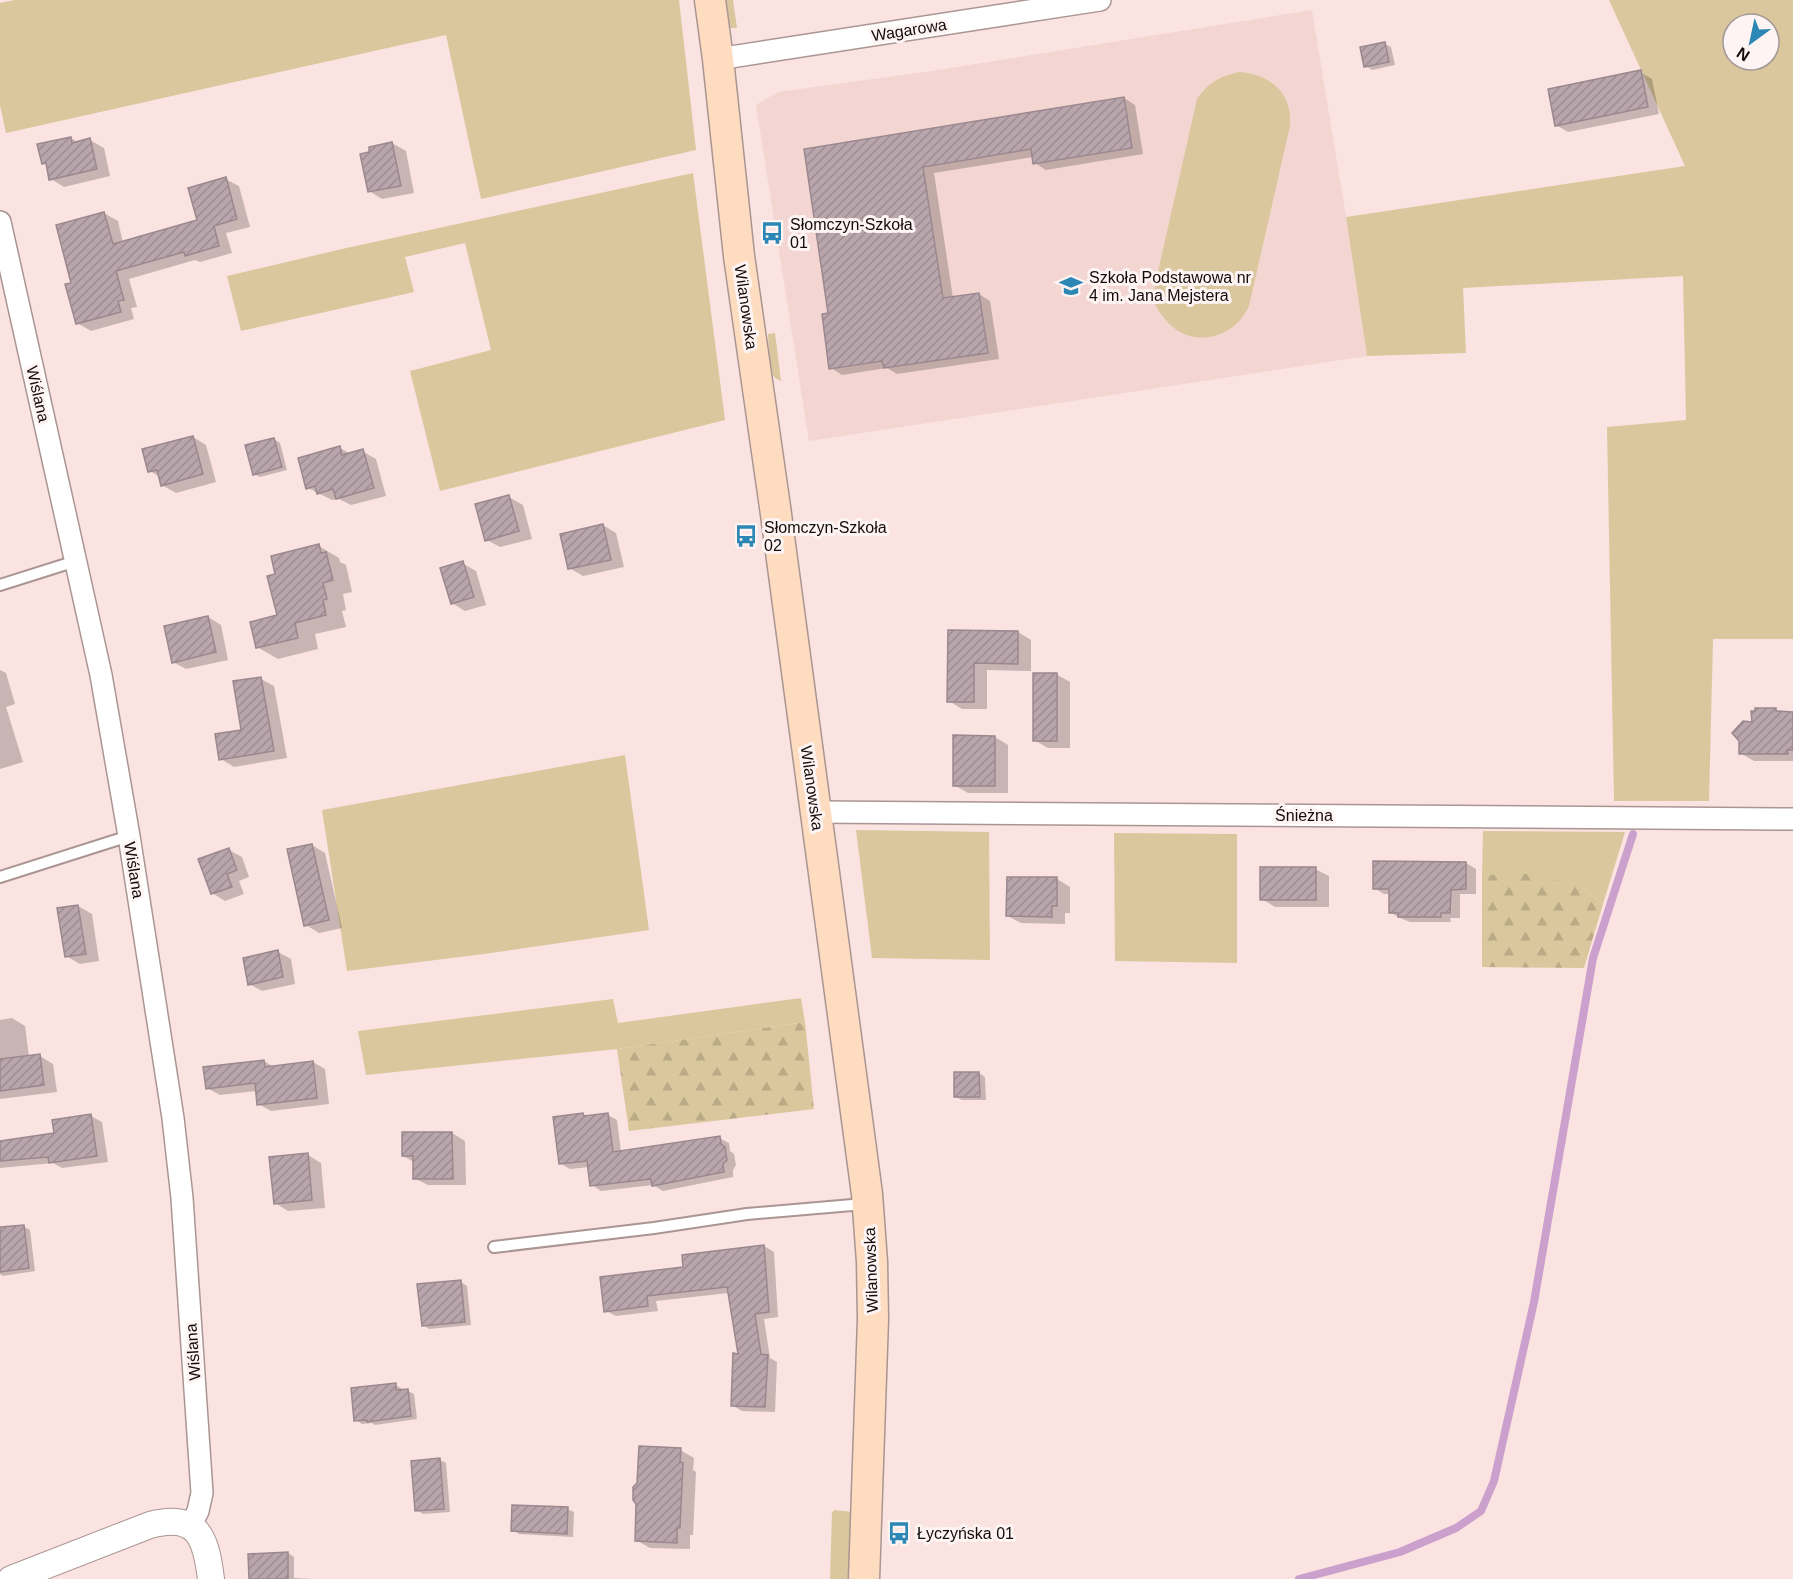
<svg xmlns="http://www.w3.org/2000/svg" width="1793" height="1579" font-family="Helvetica,sans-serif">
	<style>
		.built { fill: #f3d5d1 }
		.green { fill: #dbc79d; fill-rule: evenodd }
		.forest { fill: url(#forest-firs) }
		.shadow { fill: #0003 }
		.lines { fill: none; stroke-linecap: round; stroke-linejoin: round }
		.stream { stroke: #cba0cd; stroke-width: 8 }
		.building { fill: url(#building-hatch); stroke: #9b888f; stroke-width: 1.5 }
		.service-casing { stroke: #aa9593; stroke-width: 14 }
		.minor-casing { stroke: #aa9593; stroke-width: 24 }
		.tertiary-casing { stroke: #aa9593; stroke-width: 28 }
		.secondary-casing { stroke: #aa9593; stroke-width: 33 }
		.service { stroke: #fff; stroke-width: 10 }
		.minor { stroke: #fff; stroke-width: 21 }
		.tertiary { stroke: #fff; stroke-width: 26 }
		.secondary { stroke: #fedcbf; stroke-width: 30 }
		.labels { text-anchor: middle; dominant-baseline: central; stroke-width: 6; stroke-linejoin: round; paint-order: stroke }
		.street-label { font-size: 16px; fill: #130c0b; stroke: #fdf4f3 }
		.poi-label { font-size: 16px; fill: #130c0b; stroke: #fdf4f3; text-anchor: start }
	</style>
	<defs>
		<pattern id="forest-firs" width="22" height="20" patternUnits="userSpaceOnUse" patternTransform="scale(1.5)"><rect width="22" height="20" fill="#dbc79d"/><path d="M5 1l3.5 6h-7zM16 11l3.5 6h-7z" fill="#bbaa86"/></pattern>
		<pattern id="building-hatch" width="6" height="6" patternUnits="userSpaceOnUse" patternTransform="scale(1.5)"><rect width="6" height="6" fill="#b9a5ac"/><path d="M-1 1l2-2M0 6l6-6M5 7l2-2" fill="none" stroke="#9e8d93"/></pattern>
	</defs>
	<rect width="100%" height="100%" fill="#fae3e0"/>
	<path class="built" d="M1312,10l34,207 21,139 -558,85 -53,-336 22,-13 154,-21z"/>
	<g class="green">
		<path d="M15,0h664l17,150 -215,49 -35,-164 -440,98 -6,-28v-102z"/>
		<path d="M722,0h11l4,28h-6l-6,-5z"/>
		<path d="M1609,0h184v639h-80l-4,162h-95l-7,-374 79,-7 -3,-144 -220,12 3,65 -99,3 -21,-139 339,-51zM1733,24h36v36h-36z"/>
		<path d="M1239,72c31,2 54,21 51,54l-41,180c-15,34 -60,44 -84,13 -5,-6 -10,-12 -11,-20 0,-5 1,-10 1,-14l42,-186c11,-16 23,-23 42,-27z"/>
		<path d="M693,173l32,247 -285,71 -30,-120 81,-21 -26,-107 -60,14 9,35 -173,39 -14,-55 115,-27z"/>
		<path d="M775,333l6,48 -6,-3 -5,-7 -2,-37z"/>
		<path d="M625,755l24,175 -165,24 -137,17 -25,-161z"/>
		<path d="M856,830l133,2 1,128 -118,-2z"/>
		<path d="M1483,831l142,1 -22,72 -19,-15 -102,-14z"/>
		<path d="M1114,833l123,1v129l-122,-2z"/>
		<path d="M801,998l4,24 -188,27 -251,26 -8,-44 255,-32 5,24z"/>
		<path d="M834,1510l19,2 -3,67h-20l2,-66z"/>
	</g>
	<g class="forest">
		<path d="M1525,874l38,8 21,7 19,15 -19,64 -102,-1v-92z"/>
		<path d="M805,1022l9,87 -185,22 -12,-82z"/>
	</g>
	<g class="shadow">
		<path d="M1385,44l6,3 4,18 -23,5 -6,-4z"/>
		<path d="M1640,72l12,7 7,35 -91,18 -12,-7z"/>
		<path d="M1124,98l11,7 8,49 -97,16 -11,-7 -2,-6 -99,16 19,125 26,-4 11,7 9,58 -102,15 -10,-6 -45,7 -11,-7 -1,-54 -25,-164z"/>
		<path d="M71,138l8,5 11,-3 14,8 6,28 -46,11 -13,-8 -3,-14 -5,-2z"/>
		<path d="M392,143l14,8 8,42 -32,6 -13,-8z"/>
		<path d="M225,179l14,7 11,41 -24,6 6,20 -32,9 -5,-2 -66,19 8,28 -6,1 3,11 -43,12 -14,-8 -4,-39 31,-71 14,8 5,22 76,-22z"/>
		<path d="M193,437l13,8 10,37 -40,11 -14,-8 -2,-8 -10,-6z"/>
		<path d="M274,439l6,4 7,27 -27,7 -6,-3z"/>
		<path d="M340,448l11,6 11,-3 14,8 10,37 -35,9 -12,-6 -7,1 -24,-12z"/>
		<path d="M509,497l14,8 9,34 -32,8 -13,-7z"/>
		<path d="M603,525l13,8 8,34 -41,9 -14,-8z"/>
		<path d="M319,546l20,12 1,4 6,3 6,27 -9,2 3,16 -4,1 4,16 -31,7 3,15 -40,10 -21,-12 22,-31z"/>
		<path d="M462,563l14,8 10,34 -21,6 -13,-8z"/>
		<path d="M208,617l13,8 7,35 -42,9 -13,-7z"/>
		<path d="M950,631l68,1 13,8v31l-44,-1v39h-25l-13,-8z"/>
		<path d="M0,670l6,3 9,31 -9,3 17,55 -23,7z"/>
		<path d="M1056,674l14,8v66h-22l-14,-8z"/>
		<path d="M261,679l13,7 13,72 -53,9 -13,-8 22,-28z"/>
		<path d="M1775,709l18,7v45h-39l-14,-8 13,-30z"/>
		<path d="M995,737l13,8v48h-40l-14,-8z"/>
		<path d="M312,845l13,8 17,75 -23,5 -13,-8z"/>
		<path d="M229,850l13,7 7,20 -10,4 5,13 -19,7 -13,-8z"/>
		<path d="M1466,863l10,6v25h-16v24h-10l1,4h-41l-10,-4 -10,-6v-18h-6l-10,-6z"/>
		<path d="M1315,869l14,7v31h-54l-13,-8z"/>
		<path d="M1008,878l49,1 13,8v26h-5v11l-44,-1 -13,-7z"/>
		<path d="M78,906l14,8 7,47 -19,3 -14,-8z"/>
		<path d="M278,952l13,7 4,25 -33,7 -13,-7z"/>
		<path d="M12,1018l13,8 4,31 11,-1 13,8 4,28 -57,7v-79z"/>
		<path d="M264,1061l10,6 39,-5 12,7 4,35 -58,7 -13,-7 -1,-13 -37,4 -13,-7z"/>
		<path d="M979,1073l6,4 1,23h-24l-6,-3z"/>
		<path d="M583,1115l5,2 20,-2 9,5 4,32 98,-14 10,5 1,8 4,3 2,11 -3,5v7l-70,14 -10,-6 -52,6 -9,-6 -3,-18 -19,2 -9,-5z"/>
		<path d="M91,1116l11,6 6,40 -46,6 -9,-5 -53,5v-26l56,-8z"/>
		<path d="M452,1133l13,8 1,44h-38l-14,-7v-16l-11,-6z"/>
		<path d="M308,1155l13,8 4,45 -37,3 -13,-8z"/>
		<path d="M23,1226l7,4 5,41 -32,5 -3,-2v-45z"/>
		<path d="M764,1246l10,6 4,65 -14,2 6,39 7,4 -2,50 -33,-1 -10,-6 8,-50 -11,-62 -73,8 2,10 -42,5 -10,-5 79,-43 -2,-11z"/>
		<path d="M461,1282l6,4 4,39 -42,4 -6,-4z"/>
		<path d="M395,1385l6,3 1,3h6l6,3 3,25 -42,6 -3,-2 -10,1 -6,-4z"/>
		<path d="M680,1450l14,8 -1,12 3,2 -3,63h-3v14l-40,-1 -14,-8z"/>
		<path d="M440,1460l6,3 4,49 -27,2 -6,-4z"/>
		<path d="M567,1509l7,3 -1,25 -54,-3 -6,-4z"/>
		<path d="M288,1553l6,4v21l19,1h-63z"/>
	</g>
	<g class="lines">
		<path class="stream" d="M1299,1579l101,-27 56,-24 25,-17 13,-30 40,-179 59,-344 40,-124"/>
	</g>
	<g class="building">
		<path d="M1385,42l4,20 -25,5 -4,-20z"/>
		<path d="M1641,70l7,37 -93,19 -7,-37z"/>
		<path d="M1124,97l8,51 -99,16 -2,-15 -108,18 20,131 36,-5 9,60 -104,15 -2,-7 -53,8 -7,-55 6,-1 -24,-164z"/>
		<path d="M71,137l1,6 18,-5 7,31 -48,11 -3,-17 -4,1 -5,-20z"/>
		<path d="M392,142l9,44 -33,6 -8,-38 9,-2v-5z"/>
		<path d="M226,177l11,42 -23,7 5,20 -34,10 -1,-4 -68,19 8,29 -6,1 3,11 -45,12 -11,-40 6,-1 -15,-58 48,-13 9,32 84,-24 -9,-32z"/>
		<path d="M193,436l10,38 -42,12 -4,-16 -9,2 -6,-23z"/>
		<path d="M274,438l8,29 -29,8 -8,-30z"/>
		<path d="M340,446l2,9 21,-6 11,39 -38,11 -3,-10 -16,5 -2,-8 -9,3 -8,-31z"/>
		<path d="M509,495l10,36 -34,10 -10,-37z"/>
		<path d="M603,524l8,36 -43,9 -8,-35z"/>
		<path d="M319,544l2,9 5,-1 7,28 -10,3 4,16 -4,1 3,15 -31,8 3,15 -42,10 -6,-26 27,-7 -10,-39 8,-2 -4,-18z"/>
		<path d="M463,561l11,36 -23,7 -11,-36z"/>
		<path d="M208,616l8,36 -44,11 -8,-37z"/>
		<path d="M948,630l70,1v33l-44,-1v39h-27z"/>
		<rect x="1033" y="673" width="24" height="68"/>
		<path d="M261,677l13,74 -55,9 -4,-26 26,-4 -8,-49z"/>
		<path d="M1755,708h21v3l17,1v38h-6l1,4h-49v-13l-7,-8 11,-12 9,1 -1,-11h4z"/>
		<path d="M953,735l42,1v50h-42z"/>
		<path d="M312,844l17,76 -25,6 -17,-77z"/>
		<path d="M229,848l8,22 -10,4 5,13 -21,7 -13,-35z"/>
		<path d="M1373,861l93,1v27l-15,1 -1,23h-9v4h-43v-4h-9v-24h-16z"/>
		<rect x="1260" y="867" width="56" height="33"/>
		<path d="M1007,877h50v29h-5v11l-46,-1z"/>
		<path d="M78,905l8,49 -21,3 -8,-49z"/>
		<path d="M278,950l5,27 -35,8 -5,-27z"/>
		<path d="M40,1054l4,31 -44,6v-32z"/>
		<path d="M264,1060l1,7 48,-6 4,37 -60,7 -2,-22 -49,6 -3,-22z"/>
		<path d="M954,1072h25l1,25h-26z"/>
		<path d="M583,1113l1,3 24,-3 5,39 107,-16 1,8 4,3 2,13 -4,4 1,8 -72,14 -1,-7 -61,7 -3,-25 -28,3 -6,-47z"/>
		<path d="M91,1114l6,42 -48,7 -1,-6 -48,4v-20l54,-8 -2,-13z"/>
		<path d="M402,1132h50l1,47h-40v-23h-11z"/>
		<path d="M308,1153l4,47 -38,4 -5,-47z"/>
		<path d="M24,1225l5,43 -29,4v-45z"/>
		<path d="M764,1245l5,67 -14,2 6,40 7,1 -3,52 -34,-1 2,-53 5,1 -11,-67 -80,9 1,10 -44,6 -4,-35 83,-10 -1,-12z"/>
		<path d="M461,1280l4,42 -43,4 -5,-42z"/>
		<path d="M396,1383v7l12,-1 3,27 -44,6v-2l-13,1 -3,-33z"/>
		<path d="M639,1446l42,2 -1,14 3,1 -3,65h-3v15l-42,-2 1,-37 -3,-4v-13l4,-4z"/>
		<path d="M440,1458l4,51 -29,2 -4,-50z"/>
		<path d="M512,1505l56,2 -1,27 -56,-3z"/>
		<path d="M288,1552v27h-39l-1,-25z"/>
	</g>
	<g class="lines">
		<g class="service-casing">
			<g id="service">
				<path d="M0,585l76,-24"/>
				<path d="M0,877l129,-41"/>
				<path d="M494,1247l160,-19 93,-14 117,-10"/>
			</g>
		</g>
		<g class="minor-casing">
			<g id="minor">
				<path d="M718,59l382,-59"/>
				<path d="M0,222l101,453 28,161 44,282 9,80 20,295 -4,18 -7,14"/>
				<path d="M815,812l978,7"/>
			</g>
		</g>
		<g class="tertiary-casing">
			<path id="tertiary" d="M11,1579l139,-54c48,-13 56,13 61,54"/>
		</g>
		<g class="secondary-casing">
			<path id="secondary" d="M710,0l8,59 21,197 36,251 92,687 5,68 1,57 -9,260"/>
		</g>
		<use href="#service" class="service"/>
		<use href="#minor" class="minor"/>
		<use href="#tertiary" class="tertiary"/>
		<use href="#secondary" class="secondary"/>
	</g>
	<defs>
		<g id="bus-bare" transform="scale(1.8)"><path d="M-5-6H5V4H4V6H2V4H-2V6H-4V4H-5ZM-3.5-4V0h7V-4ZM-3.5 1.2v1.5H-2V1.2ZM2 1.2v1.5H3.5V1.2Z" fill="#2c87b4" stroke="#fdf4f3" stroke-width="2.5" paint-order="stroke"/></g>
		<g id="school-bare" transform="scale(1.8)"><path d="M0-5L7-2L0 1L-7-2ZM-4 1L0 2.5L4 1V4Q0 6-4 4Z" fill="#2c87b4" stroke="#fdf4f3" stroke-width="2.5" paint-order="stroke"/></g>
	</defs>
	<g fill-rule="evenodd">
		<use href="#bus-bare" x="772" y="233"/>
		<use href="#school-bare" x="1071" y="286"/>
		<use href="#bus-bare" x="746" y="536"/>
		<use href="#bus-bare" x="899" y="1533"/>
	</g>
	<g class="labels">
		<g class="street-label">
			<text transform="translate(909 30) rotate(-9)">Wagarowa</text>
			<text transform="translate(746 307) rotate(82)">Wilanowska</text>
			<text transform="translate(38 394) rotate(77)">Wiślana</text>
			<text transform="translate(812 788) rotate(82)">Wilanowska</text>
			<text x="1304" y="815">Śnieżna</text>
			<text transform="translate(134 870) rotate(81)">Wiślana</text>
			<text transform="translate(871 1270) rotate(-92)">Wilanowska</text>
			<text transform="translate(193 1352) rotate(-94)">Wiślana</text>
		</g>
		<g class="poi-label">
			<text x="790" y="224">Słomczyn-Szkoła<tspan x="790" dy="18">01</tspan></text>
			<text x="1089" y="277">Szkoła Podstawowa nr<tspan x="1089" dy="18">4 im. Jana Mejstera</tspan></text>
			<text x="764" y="527">Słomczyn-Szkoła<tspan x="764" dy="18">02</tspan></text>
			<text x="917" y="1533">Łyczyńska 01</text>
		</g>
	</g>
	<g transform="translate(1751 42) rotate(213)"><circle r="28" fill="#fdf4f3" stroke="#9f9796" stroke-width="1.5"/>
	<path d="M0-4.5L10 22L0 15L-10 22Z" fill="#2c87b4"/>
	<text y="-9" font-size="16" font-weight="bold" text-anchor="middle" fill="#130c0b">N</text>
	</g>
</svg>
